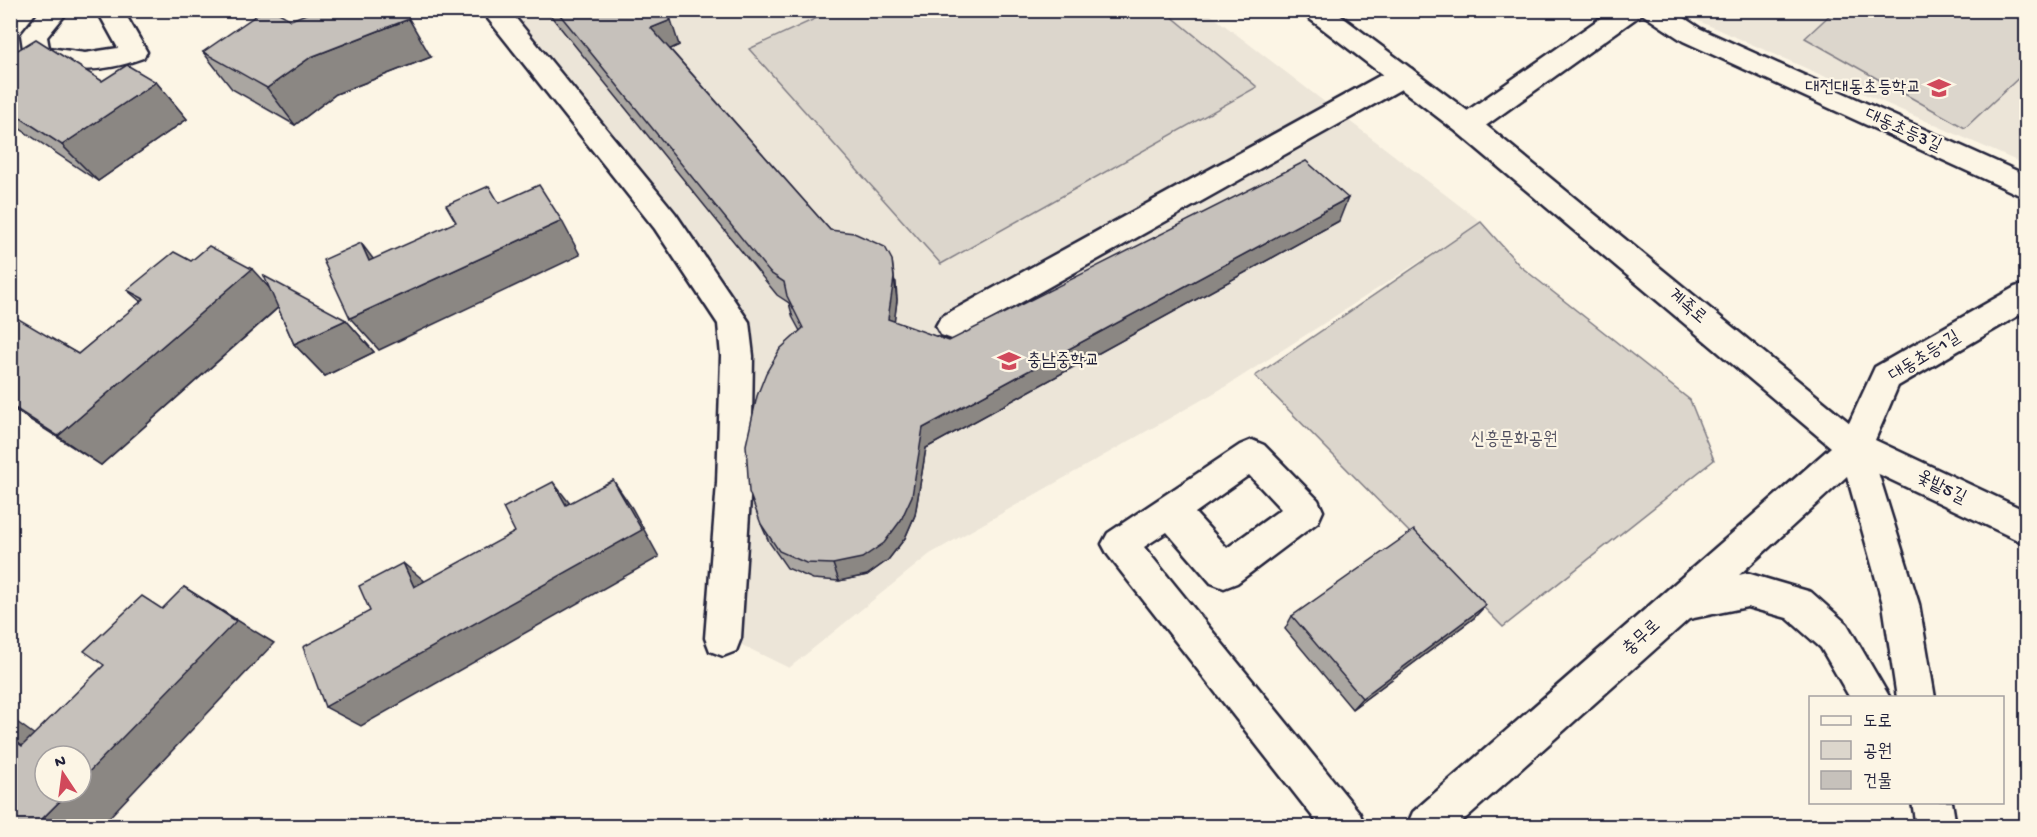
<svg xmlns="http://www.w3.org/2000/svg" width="2037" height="837" font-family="'Gochi Hand','Poor Story',sans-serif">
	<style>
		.built { fill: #ece5d8 }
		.green { fill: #dcd6cc; stroke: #7f7c84; stroke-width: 1.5 }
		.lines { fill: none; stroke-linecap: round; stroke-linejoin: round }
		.minor-casing { stroke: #22223b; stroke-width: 5 }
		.major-casing { stroke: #22223b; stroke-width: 5 }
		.minor { fill: #fcf5e5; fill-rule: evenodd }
		.major { fill: #fcf5e5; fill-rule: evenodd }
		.wall { fill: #aaa6a1; stroke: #22223b; stroke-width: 1.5 }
		.shaded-wall { fill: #8b8783; stroke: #22223b; stroke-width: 1.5 }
		.building { fill: #c6c1bb; stroke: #22223b; stroke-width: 1.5 }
		.labels { text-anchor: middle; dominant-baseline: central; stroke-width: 4.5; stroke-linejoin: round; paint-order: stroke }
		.poi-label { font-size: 18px; fill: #22223b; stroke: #fcf5e5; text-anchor: end }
		.street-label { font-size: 18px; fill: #22223b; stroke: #fcf5e5 }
		.park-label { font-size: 18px; fill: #504f5f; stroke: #fcf5e5 }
	</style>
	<rect width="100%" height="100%" fill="#fcf5e5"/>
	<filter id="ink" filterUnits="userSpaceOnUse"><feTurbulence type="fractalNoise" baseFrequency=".0167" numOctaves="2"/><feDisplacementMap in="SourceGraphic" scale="12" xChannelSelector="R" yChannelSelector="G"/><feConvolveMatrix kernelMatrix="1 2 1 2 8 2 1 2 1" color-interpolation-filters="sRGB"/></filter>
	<g filter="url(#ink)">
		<g class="built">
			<path d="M514,11h692l275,211 -253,163 -298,169 -141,114 -47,-23 10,-308z"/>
			<path d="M1676,11h350v154z"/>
		</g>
		<g class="green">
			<path d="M832,11h333l92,76 -316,177 -192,-215z"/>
			<path d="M1834,11h192v60l-61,57 -160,-90z"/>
			<path d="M1481,222l39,44 170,134 24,60 -211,167 -248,-251z"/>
		</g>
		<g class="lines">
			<g class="minor-casing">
				<g id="minor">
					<path d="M41,10h28l-22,27 2,11 36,5 33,-5 -21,-38h26l24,42 -4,6c-40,15 -74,15 -115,3l-4,-6 -3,-20z"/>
					<path d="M481,10h28l166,203 74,109 4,34 -2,127 -10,155 -5,13 -13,5 -13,-5 -5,-13 12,-155 4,-127 -3,-32 -63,-95z"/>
					<path d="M1612,10h60l29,19 325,146v23l-343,-157 -41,-27 -165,118 -10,3 -10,-3 -4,-7 4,-7z"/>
					<path d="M1402,67l10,2 3,7 -3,7 -449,252 -11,4 -11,-4 -5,-9 5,-9 451,-248z"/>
					<path d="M2026,284v27l-128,75 -23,54 151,71v33l-183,-87 -5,-10 37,-80 140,-80z"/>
					<path d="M1252,440l12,5 54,55 5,11 -5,11 -81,61 -13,5 -13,-5 -44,-51 -23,15 215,265 6,14h-45l-212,-271 -6,-11 6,-11 132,-88zM1249,475l32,34 -54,39 -32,-35z"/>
				</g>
			</g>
			<g class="major-casing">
				<g id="major">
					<path d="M1302,10h31l144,108 390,319 52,167 16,94h-38l-14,-94 -36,-128 -108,99 8,-2 64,19 36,32 43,74h-40l-29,-50 -34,-30 -40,-11 -58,12 -232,207h-50l6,-14 418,-365 -374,-315 -151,-116z"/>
					<path d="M1912,802h40l4,24h-40z"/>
				</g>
			</g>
			<use href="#minor" class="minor"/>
			<use href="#major" class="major"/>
		</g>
		<g class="wall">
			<path d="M546,10h121l-3,2 15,33 -9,4 160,181 66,52 1,18 -3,22 55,19 390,-120 -413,227 -11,67 -10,23 -17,22 -21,15 -28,6 -26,-2 -26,-11 -18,-26 -8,-18 39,-193 -7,-13 -4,-15 -12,-8z"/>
			<path d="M291,20l140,37 -95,37 -41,31 -63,-36 -29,-37z"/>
			<path d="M10,46l8,4 84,31 54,1 31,37 -89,62 -88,-59z"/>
			<path d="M191,261l79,27 76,32 28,32 -49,24 -31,-32 -16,-36 -177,157 -91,-58v-91l68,38 63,-52 -14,-12z"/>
			<path d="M1292,616l182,2 -122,91 -67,-80z"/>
		</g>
		<g class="shaded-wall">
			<path d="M409,19l22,38 -95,37 -41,31 -28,-37 44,-31z"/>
			<path d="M671,20l8,25 -19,9 -9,-26z"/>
			<path d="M156,82l31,37 -89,62 -36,-36z"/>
			<path d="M1348,198l-9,23 -413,227 -11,67 -10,23 -17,22 -21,15 -28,6 -6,-17 90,-136z"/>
			<path d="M562,221l18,34 -201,95 -29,-32z"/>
			<path d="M361,243l26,34 -18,-16z"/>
			<path d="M892,260l5,40 -5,41 -4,-22z"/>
			<path d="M252,269l31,34 -182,162 -43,-29z"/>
			<path d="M346,320l28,32 -49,24 -31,-32z"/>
			<path d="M613,480l19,28 27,49 -298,169 -36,-19z"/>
			<path d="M553,482l22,28 -9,-5z"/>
			<path d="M403,563l30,25 -19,-1z"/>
			<path d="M184,587l40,25 50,31 -173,183h-66l34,-34h12v-12z"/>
			<path d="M1486,605l-12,13 -122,91 10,-11z"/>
			<path d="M10,717l54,39 -42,-10 -12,-9z"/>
		</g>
		<g class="building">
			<path d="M264,10h10l17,10 25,-10h88l5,9 -98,38 -44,31 -64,-36z"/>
			<path d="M556,10h107l8,10 -20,8 179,202 24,3 31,14 7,13 2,18 -6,41 61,22 357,-180 42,37 -425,230 -11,68 -11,24 -17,23 -22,15 -29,6 -27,-1 -27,-12 -18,-27 -12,-32 -3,-47 11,-49 9,-23 14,-24 23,-21 -16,-32 -3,-14 -14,-9z"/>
			<path d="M36,39l66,42 25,-16 29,17 -94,63 -52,-34v-65l8,4z"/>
			<path d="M539,185l23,36 -212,97 -27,-58 38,-17 8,18 87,-39 -10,-17 43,-19 10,17z"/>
			<path d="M209,246l43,23 -194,167 -48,-31v-89l2,-1 66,39 66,-55 -17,-9 47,-38 17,9z"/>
			<path d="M264,276l82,44 -52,24z"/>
			<path d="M613,480l29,50 -317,177 -22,-60 67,-36 -11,-25 44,-23 11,24 101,-55 -12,-24 50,-26 13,23z"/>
			<path d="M1414,530l72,75 -124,93 -70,-82z"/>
			<path d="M184,587l52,34 -155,159v-24h-36v36h24l-34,34h-25v-89l12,9 82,-81 -20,-14 58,-55 20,13z"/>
		</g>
	</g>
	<defs>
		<g id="school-bare" transform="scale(1.8)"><path d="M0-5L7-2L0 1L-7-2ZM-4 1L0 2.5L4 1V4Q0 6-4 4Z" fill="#d1495b" stroke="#fcf5e5" stroke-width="2.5" paint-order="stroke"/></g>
	</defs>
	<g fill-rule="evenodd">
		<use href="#school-bare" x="1939" y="88"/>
		<use href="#school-bare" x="1009" y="361"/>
	</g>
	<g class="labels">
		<g class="poi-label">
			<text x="1921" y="88">대전대동초등학교</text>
			<text x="1027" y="361" text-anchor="start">충남중학교</text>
		</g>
		<g class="street-label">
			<text transform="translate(1903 131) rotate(24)">대동초등3길</text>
			<text transform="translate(1687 307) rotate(40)">계족로</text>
			<text transform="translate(1925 357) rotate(-32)">대동초등1길</text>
			<text transform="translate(1941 488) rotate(26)">옻밭5길</text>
			<text transform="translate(1642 638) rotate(-42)">충무로</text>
		</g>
		<g class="park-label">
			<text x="1514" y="440">신흥문화공원</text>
		</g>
	</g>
	<rect width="2037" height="837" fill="none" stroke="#fcf5e5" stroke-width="36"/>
	<rect x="18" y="18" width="2001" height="801" fill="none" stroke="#22223b" stroke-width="2" filter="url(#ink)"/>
	<rect x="1809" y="696" width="195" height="108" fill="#fcf5e5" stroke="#a5a1a1" stroke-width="1.5"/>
	<rect x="1821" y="716" width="30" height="9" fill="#fcf5e5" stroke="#a5a1a1" stroke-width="1.5"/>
	<text x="1863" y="726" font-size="18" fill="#22223b">도로</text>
	<rect x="1821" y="741" width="30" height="18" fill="#dcd6cc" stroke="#a5a1a1" stroke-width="1.5"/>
	<text x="1863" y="756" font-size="18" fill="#22223b">공원</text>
	<rect x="1821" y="771" width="30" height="18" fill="#c6c1bb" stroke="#a5a1a1" stroke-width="1.5"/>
	<text x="1863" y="786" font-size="18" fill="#22223b">건물</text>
	<g transform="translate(63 774) rotate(347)"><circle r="28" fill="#fcf5e5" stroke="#a5a1a1" stroke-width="1.5"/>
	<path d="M0-4.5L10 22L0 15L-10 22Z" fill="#d1495b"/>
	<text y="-9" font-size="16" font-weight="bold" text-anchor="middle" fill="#22223b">N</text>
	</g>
</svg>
